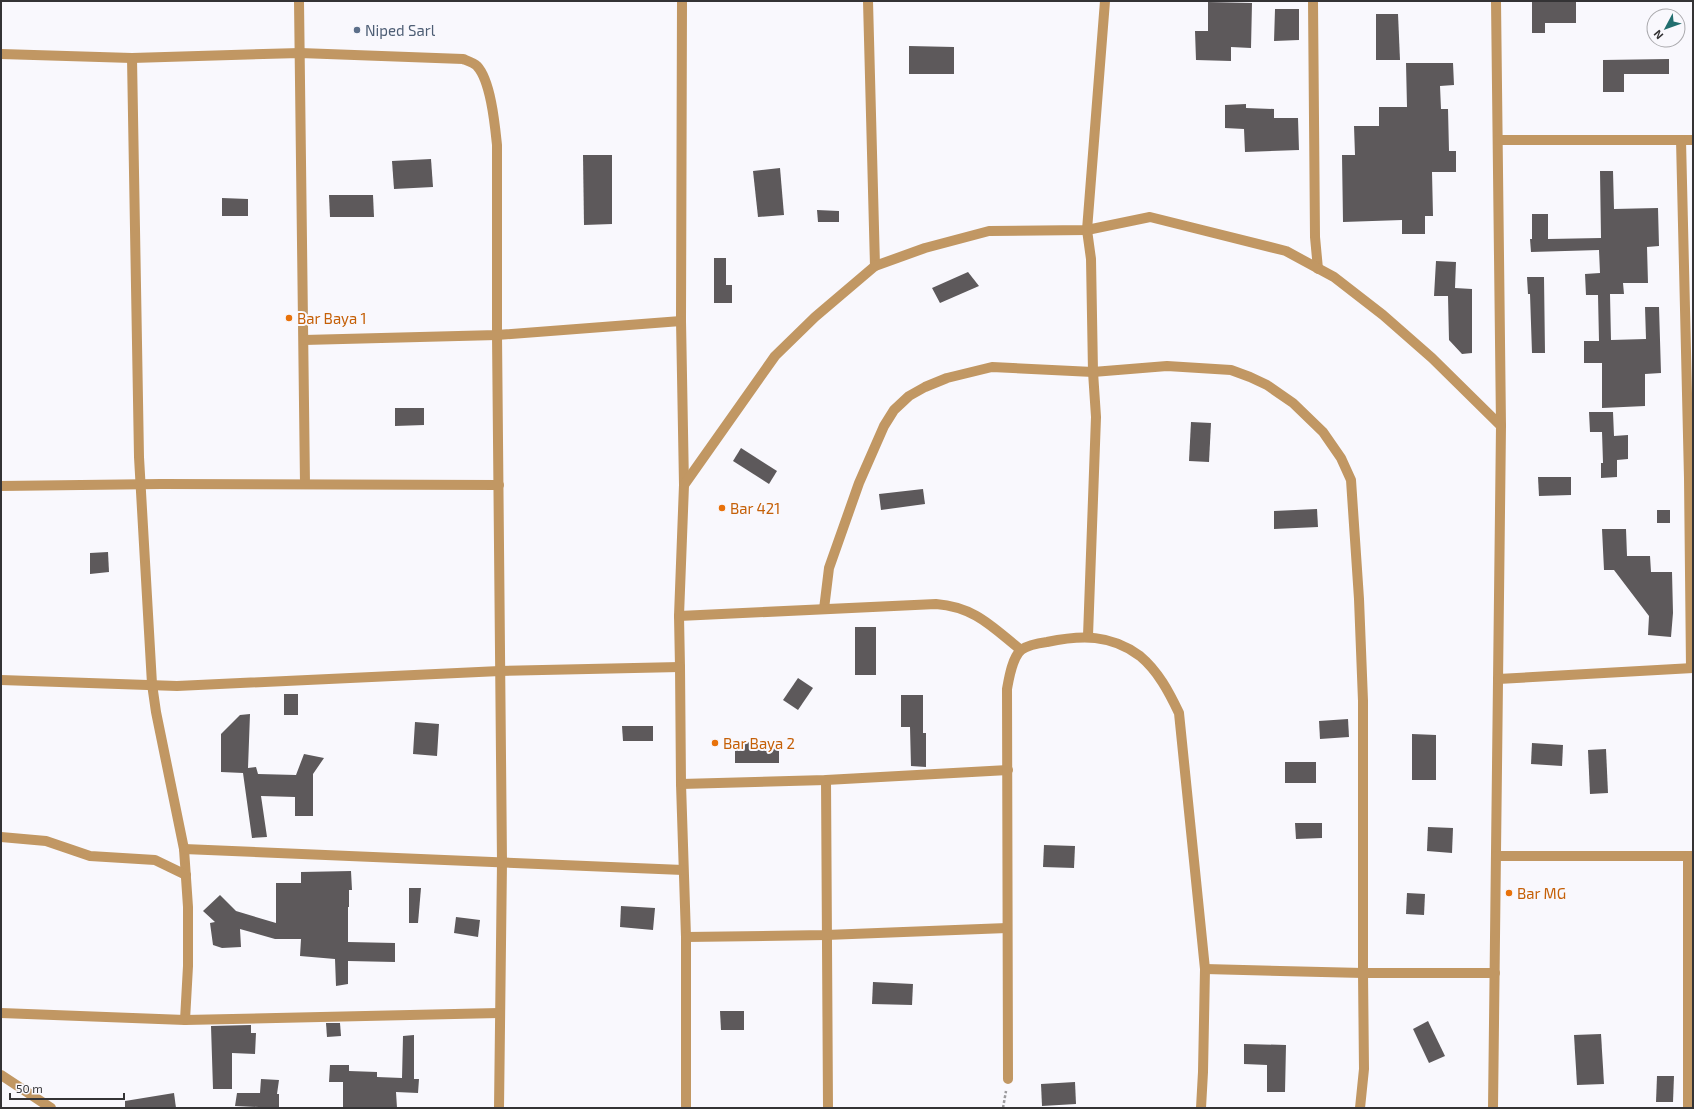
<svg xmlns="http://www.w3.org/2000/svg" width="1694" height="1109" font-family="'Exo 2',sans-serif">
	<style>
		.building { fill: #5d595b }
		.lines { fill: none; stroke-linecap: round; stroke-linejoin: round }
		.path { stroke: #9c9b9e; stroke-width: 2.5; stroke-dasharray: 3 2; stroke-linecap: butt }
		.minor { stroke: #c19763; stroke-width: 10 }
		.service-dot { fill: #5c6f8a; stroke: #f9f8fd; stroke-width: 1.5 }
		.food-dot { fill: #e8710a; stroke: #f9f8fd; stroke-width: 1.5 }
		.labels { text-anchor: middle; dominant-baseline: central; stroke-width: 4; stroke-linejoin: round; paint-order: stroke }
		.service-label { font-size: 15px; fill: #4e5e75; stroke: #f9f8fd; text-anchor: start }
		.food-label { font-size: 15px; fill: #c56008; stroke: #f9f8fd; text-anchor: start }
	</style>
	<rect width="100%" height="100%" fill="#f9f8fd"/>
	<g class="building">
		<path d="M1532,1h44v22h-31v10h-13z"/>
		<path d="M1208,2l44,1 -1,45 -20,-1v14l-35,-1 -1,-29h13z"/>
		<path d="M1275,9h24v31l-25,1z"/>
		<path d="M1376,14h22l2,46h-24z"/>
		<path d="M909,46l45,1v27h-45z"/>
		<path d="M1669,59v15h-45v18h-21v-32z"/>
		<path d="M1406,63h47l1,22 -14,1 1,23h7l1,42h7v21h-24l1,44h-8v18h-23v-14l-59,2 -1,-67h13l-1,-29h25v-19h28z"/>
		<path d="M1246,104v4l28,1v9h24l1,32 -54,2 -1,-23 -19,-1v-23z"/>
		<path d="M583,155h29v69l-28,1z"/>
		<path d="M431,159l2,28 -39,2 -2,-28z"/>
		<path d="M780,168l4,47 -26,2 -5,-46z"/>
		<path d="M1600,171h13l1,38 44,-1 1,38 -12,1 1,36h-25l1,11h-14l1,46 35,-1 -1,-32h14l2,66 -16,1v32l-43,2v-45h-18v-22h15l-1,-46h-12l-1,-21 15,-1 -1,-23 -68,2 -1,-13h2v-25h16v25l53,-1z"/>
		<path d="M329,195h44l1,22h-44z"/>
		<path d="M222,198l26,1v17h-26z"/>
		<path d="M817,210l22,1v11h-21z"/>
		<path d="M714,258h12v27h6v18h-18z"/>
		<path d="M1436,261l20,1 -1,26 17,1v64l-10,1 -13,-14 -1,-44h-14z"/>
		<path d="M968,272l11,14 -39,17 -8,-15z"/>
		<path d="M1527,277h17l1,76h-13l-2,-59h-2z"/>
		<path d="M395,408h29v17l-29,1z"/>
		<path d="M1589,412h24l1,24 14,-1v24l-11,1v17l-16,1v-15h2l-1,-31h-12z"/>
		<path d="M1191,422l20,1 -2,39 -20,-1z"/>
		<path d="M741,448l36,23 -8,13 -36,-23z"/>
		<path d="M1538,477h33v18l-32,1z"/>
		<path d="M923,489l2,15 -44,6 -2,-16z"/>
		<path d="M1317,509l1,18 -44,2v-18z"/>
		<rect x="1657" y="510" width="13" height="13"/>
		<path d="M1602,529h24l1,27h23l1,16h21l1,41 -2,24 -23,-2 1,-19 -35,-46h-10z"/>
		<path d="M108,552l1,20 -19,2v-21z"/>
		<rect x="855" y="627" width="21" height="48"/>
		<path d="M798,678l15,10 -15,22 -15,-10z"/>
		<rect x="284" y="694" width="14" height="21"/>
		<path d="M901,695h22v38h3v34l-15,-1 -1,-39h-9z"/>
		<path d="M250,714l-2,54 8,-1 2,7 38,1 8,-21 20,4 -11,16v42h-18v-19l-34,-1 6,41 -15,1 -9,-65 -22,-1v-38l19,-19z"/>
		<path d="M1348,719l1,18 -29,2 -1,-18z"/>
		<path d="M415,722l24,2 -2,32 -24,-2z"/>
		<path d="M622,726h31v15h-30z"/>
		<path d="M1412,734l24,1v45h-24z"/>
		<path d="M735,742l44,1v20h-44z"/>
		<path d="M1532,743l31,2 -1,21 -31,-2z"/>
		<path d="M1606,749l2,44 -18,1 -2,-44z"/>
		<rect x="1285" y="762" width="31" height="21"/>
		<path d="M1295,823h27v15l-26,1z"/>
		<path d="M1428,827l25,1 -1,25 -25,-2z"/>
		<path d="M1044,845l31,1 -1,22 -31,-1z"/>
		<path d="M351,871l1,19h-3v17h-1v35l47,1v19l-47,-1v23l-12,2 -1,-27 -35,-3 1,-17h-26l-35,-10 1,18 -19,1 -9,-3 -3,-22 5,-1 -12,-11 17,-16 16,16 40,12v-40h25v-11z"/>
		<path d="M409,888h12l-3,35h-9z"/>
		<path d="M1407,893l18,1 -1,21 -18,-1z"/>
		<path d="M621,906l34,2 -2,22 -33,-3z"/>
		<path d="M456,917l24,3 -2,17 -24,-4z"/>
		<path d="M873,982l40,2 -1,21 -40,-1z"/>
		<path d="M720,1011h24v19h-23z"/>
		<path d="M1428,1021l17,35 -16,7 -16,-34z"/>
		<path d="M326,1023h14l1,13 -14,1z"/>
		<path d="M251,1025v8h5l-1,21 -23,-1v36h-19l-2,-63z"/>
		<path d="M1601,1034l3,50 -27,1 -3,-50z"/>
		<path d="M414,1035v44h5l-1,14 -22,-1 1,16h-54v-26h-14l1,-17h19v6l28,1v5l25,1 1,-42z"/>
		<path d="M1244,1044l42,1 -1,47h-18v-27l-23,-1z"/>
		<path d="M1657,1076h17l-1,26h-17z"/>
		<path d="M261,1079l18,1 -2,14h2v14l-44,-2 2,-13h23z"/>
		<path d="M1075,1082l1,22 -34,2 -1,-22z"/>
		<path d="M174,1093l2,15h-51v-7z"/>
	</g>
	<g class="lines">
		<path class="path" d="M1003,1108l3,-17"/>
		<g class="minor">
			<path d="M299,1l6,483"/>
			<path d="M682,1l-1,320 3,164 -5,131 1,51 1,117 5,153v171"/>
			<path d="M868,1l7,265"/>
			<path d="M1313,1l2,236 3,32"/>
			<path d="M1496,1l5,425"/>
			<path d="M1,54l131,4 168,-5 163,6c5,2 11,4 14,7 14,15 18,60 20,79v190l5,527 -3,246"/>
			<path d="M132,58l7,399 13,227 4,28 28,137 4,58v59l-3,54"/>
			<path d="M1498,140h195"/>
			<path d="M1681,140l8,338 2,190"/>
			<path d="M304,340l193,-5 184,-14"/>
			<path d="M684,485l91,-129 40,-39 60,-51 50,-18 64,-17 98,-1 63,-13 136,34 48,26 49,38 49,43 69,68 -8,682"/>
			<path d="M1,486l160,-2 338,1"/>
			<path d="M824,609l5,-41 30,-85 25,-57 10,-16 15,-14 16,-9 22,-9 45,-11 101,5 74,-6 64,4 19,7 17,8 26,18 30,29 18,26 10,22 8,119 4,102v272l1,96 -4,39"/>
			<path d="M679,616l257,-12c39,3 56,23 85,46"/>
			<path d="M1088,636l8,-219 -3,-45 -2,-113 -4,-29 18,-229"/>
			<path d="M1498,679l195,-11"/>
			<path d="M1,680l176,6 323,-15 180,-4"/>
			<path d="M826,780l2,328"/>
			<path d="M681,784l145,-4 182,-10"/>
			<path d="M1,837l45,4 44,15 65,4 31,15"/>
			<path d="M184,849l499,21"/>
			<path d="M1496,856h197"/>
			<path d="M686,937l140,-2 181,-7"/>
			<path d="M1205,969l158,4h132"/>
			<path d="M1,1013l184,7 314,-7"/>
			<path d="M1,1075l50,33"/>
			<path d="M1008,1079l-1,-390c2,-11 5,-31 14,-39 7,-5 18,-7 26,-8 34,-7 64,-8 93,14 18,15 29,36 39,57l26,256 -2,103 -2,36"/>
			<path d="M1688,1108v-252"/>
		</g>
	</g>
	<circle class="service-dot" cx="357" cy="30" r="4"/>
	<g class="food-dot">
		<circle cx="289" cy="318" r="4"/>
		<circle cx="722" cy="508" r="4"/>
		<circle cx="715" cy="743" r="4"/>
		<circle cx="1509" cy="893" r="4"/>
	</g>
	<g class="labels">
		<g class="service-label">
			<text x="365" y="30">Niped Sarl</text>
		</g>
		<g class="food-label">
			<text x="297" y="318">Bar Baya 1</text>
			<text x="730" y="508">Bar 421</text>
			<text x="723" y="743">Bar Baya 2</text>
			<text x="1517" y="893">Bar MG</text>
		</g>
	</g>
	<rect width="1694" height="1109" fill="none" stroke="#343335" stroke-width="4"/>
	<g transform="translate(1666 28) rotate(229)"><circle r="19" fill="#f9f8fd" stroke="#aaa9ad"/>
	<path d="M0-3L7 15L0 10L-7 15Z" fill="#226e6f"/>
	<text y="-6" font-size="11" font-weight="bold" text-anchor="middle" fill="#343335">N</text>
	</g>
	<path d="M10 1093v6h114v-6" fill="none" stroke="#343335" stroke-width="2"/>
	<text x="16" y="1093" font-size="12" fill="#343335" stroke="#f9f8fd" stroke-width="3" paint-order="stroke">50 m</text>
</svg>
